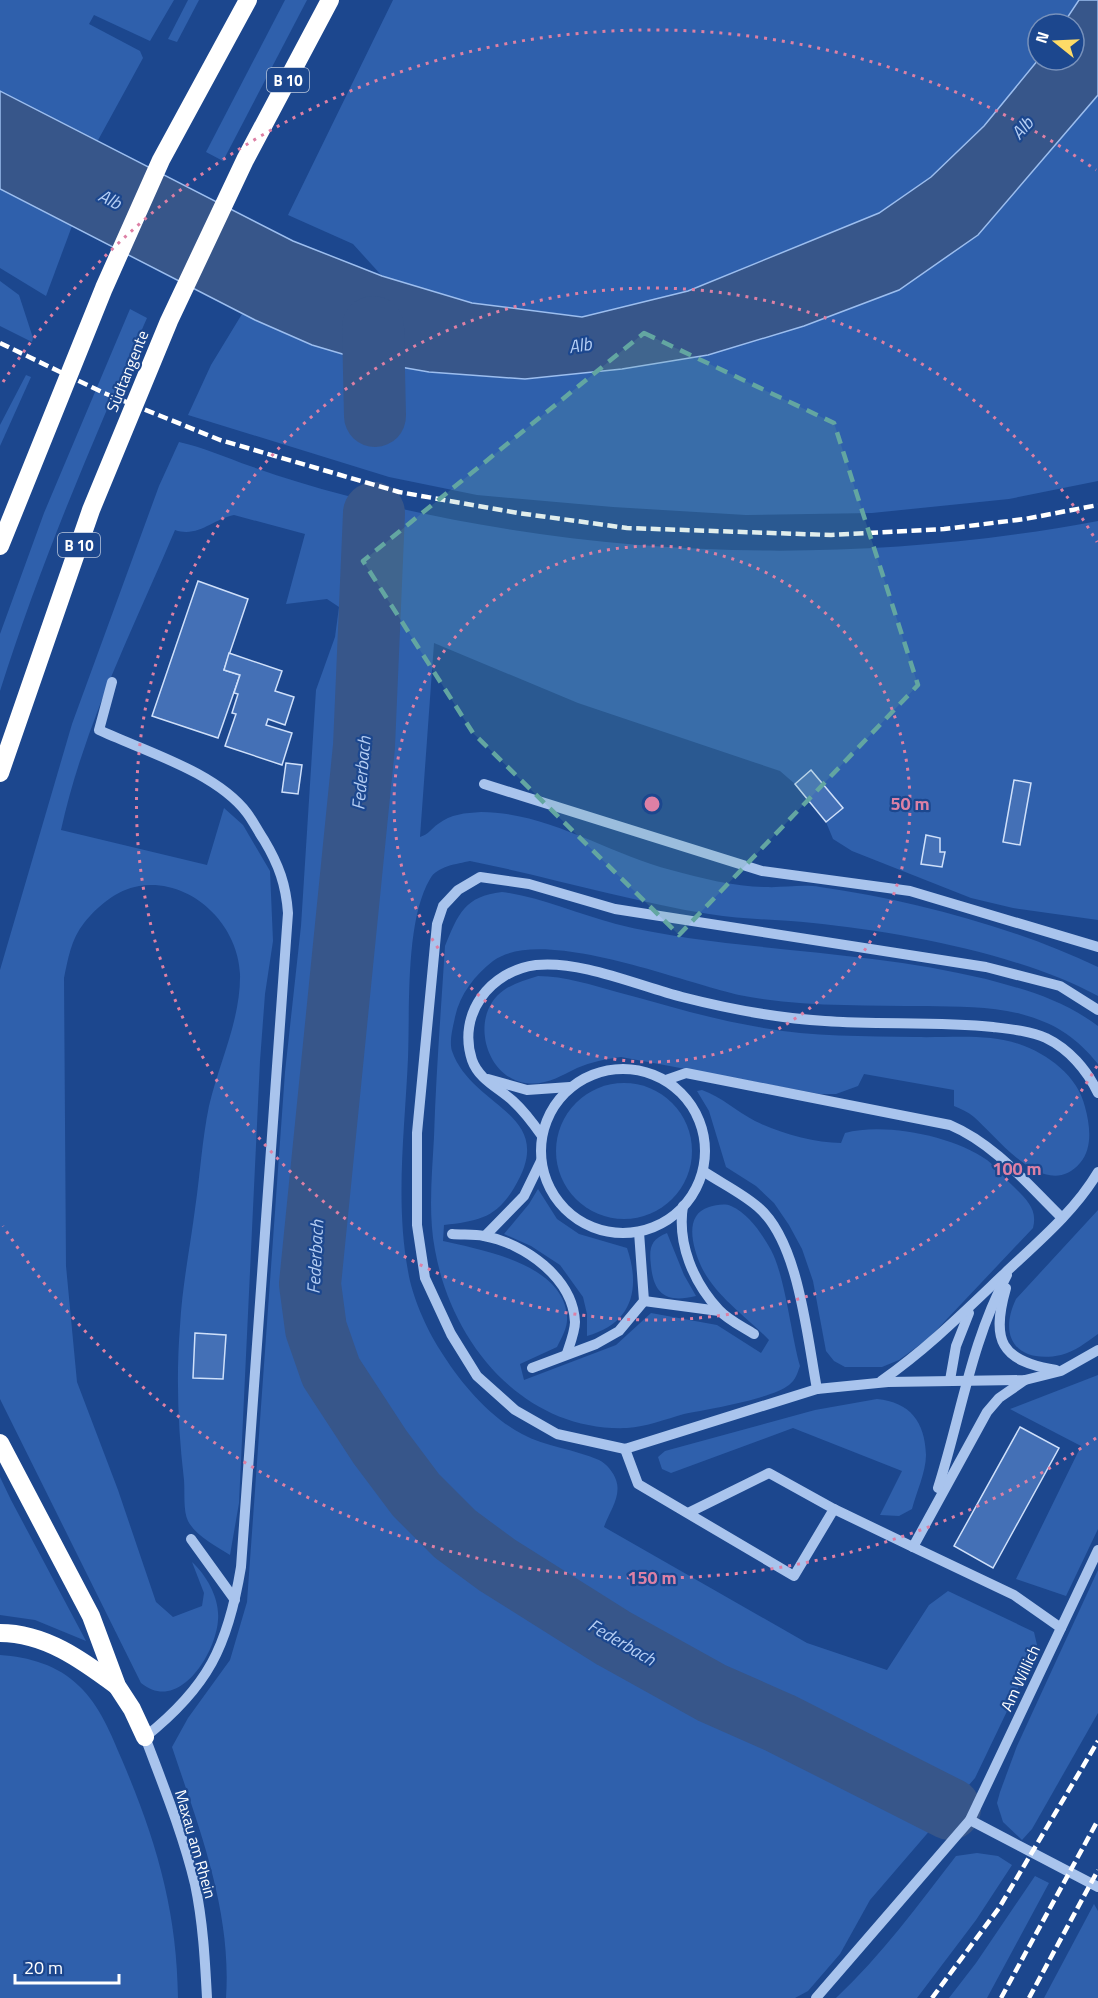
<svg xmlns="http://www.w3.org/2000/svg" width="1098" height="1998" font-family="'Titillium Web',sans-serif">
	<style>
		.green { fill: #2f60ac }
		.water { fill: #37568a; stroke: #9cbeef; stroke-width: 1.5 }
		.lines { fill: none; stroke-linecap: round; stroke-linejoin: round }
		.river { stroke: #37568a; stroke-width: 62 }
		.building { fill: #4470b6; stroke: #cfe0fa; stroke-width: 1.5 }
		.minor { stroke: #a9c4ed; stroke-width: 10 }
		.highway { stroke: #fff; stroke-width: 18 }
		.rail { stroke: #fff; stroke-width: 4.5; stroke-dasharray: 10 4.5; stroke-linecap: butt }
		.marked { fill: #63a6a1; fill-opacity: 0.2; stroke: #63a6a1; stroke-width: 4.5; stroke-dasharray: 12 8; stroke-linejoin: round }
		.ring { fill: none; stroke: #dd80a5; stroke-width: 3; stroke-dasharray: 3 6 }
		.labels { text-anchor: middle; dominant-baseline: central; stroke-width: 4.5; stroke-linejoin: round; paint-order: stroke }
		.shield { fill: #1c478e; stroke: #bbc8dd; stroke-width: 1.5 }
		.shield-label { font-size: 15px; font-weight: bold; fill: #fff }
		.street-label { font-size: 16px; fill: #fff; stroke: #1c478e }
		.water-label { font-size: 18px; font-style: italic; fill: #b5cef4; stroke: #1c478e }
		.centre { fill: #dd80a5; stroke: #1c478e; stroke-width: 3 }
		.ring-label { font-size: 18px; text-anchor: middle; font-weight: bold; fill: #dd80a5; stroke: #1c478e; stroke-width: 4.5; stroke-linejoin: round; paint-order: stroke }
	</style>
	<rect width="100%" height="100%" fill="#1c478e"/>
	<g class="green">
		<path d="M0,0h174l-24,41 -56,-26 -5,9 51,27 3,7 -46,84 -97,-51z"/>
		<path d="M188,0h11l-22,42 -9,-3z"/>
		<path d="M285,0h22l-84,161 -17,-9z"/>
		<path d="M393,0h686l-16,24h-25l-2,39 -52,63 -53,51 -52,36 -191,78 -106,26 -110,-14 -90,-27 -29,-32 -65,-29z"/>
		<path d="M1098,95v386l-89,18 -137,14 -126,2 -133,-8 -136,-12 -88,-18 -201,-62 23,-50 31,-51 70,31 54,16 63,11 96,7 97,-10 86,-14 270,-120z"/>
		<path d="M0,189l72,37 -26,70 -46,-28z"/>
		<path d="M0,281l19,14 14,43 -1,4 -32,-16z"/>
		<path d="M130,309l17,9c-54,122 -107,246 -147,373v-57l44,-121z"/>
		<path d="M26,375l5,2 -31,69v-21z"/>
		<path d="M179,442c24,5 48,16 71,24 31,11 63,21 94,29 247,64 503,73 754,26v399l-85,-12 -42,-10 -119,-47 -19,-12 -7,-17 17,-14 -32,-38 -16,14 -15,-13 -202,-68 -144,-60 -14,194c9,-3 11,-8 18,-13 13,-10 27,-11 43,-12 67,0 128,42 190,58 30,8 64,17 94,17 18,1 37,-3 55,0 91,13 194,40 278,80v29c-78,-42 -197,-64 -285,-73 -34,-4 -69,-3 -104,-9 -80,-13 -159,-37 -239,-53 -13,3 -33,5 -40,18 -25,42 -20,130 -22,179 -3,70 -13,143 0,213 4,25 18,57 32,79 20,32 48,66 82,84 24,13 52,15 77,26 7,3 15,13 17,20 6,16 -7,32 -12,47l203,116 80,27 42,-65 19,-14 86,41 3,13 -4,12 -58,121 -105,122 -30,54 -32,37 -13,7h-569c6,-87 -27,-170 -54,-251l16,-29 42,-58 17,-58 38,-530 16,-146 15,-236 19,-53 4,-30 -12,-8 -41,5 19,-70 -71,-19c-21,4 -36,23 -59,15 -42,99 -91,195 -114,300l146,35 17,-57 19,17 27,46 3,70 -8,53 -5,67 -21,442 -9,52c-13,-8 -35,-20 -42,-34 -5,-10 -3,-29 -4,-41 -6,-51 -8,-102 -4,-154 2,-39 10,-78 15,-117 5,-34 7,-69 14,-103 10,-43 32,-87 31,-132 -2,-50 -49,-96 -101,-88 -23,4 -41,20 -55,37 -13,16 -16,36 -20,55l2,288 11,116 41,108 38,112 17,15 29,-11 2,-13 -12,-31c15,14 28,37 26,58 -2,33 -39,94 -77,63l-141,-284v-429l72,-246 87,-238z"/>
		<path d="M502,892c39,5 75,22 114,32 23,6 48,10 72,14 99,14 200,17 298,41 41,11 77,21 112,47v38c-22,-27 -43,-41 -77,-50 -30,-8 -63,-7 -94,-8 -63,-1 -127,1 -188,-11 -56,-12 -198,-70 -246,-34 -18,14 -33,33 -38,56 -2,10 -6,24 -3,34 20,58 108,62 62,137 -18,30 -36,33 -70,37l-1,16c39,9 120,23 124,75 1,11 -5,21 -10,31l-37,17 4,16 92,-35 35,-32 66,12 44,28 8,-13c-22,-23 -54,-44 -68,-74 -8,-18 -18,-51 8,-59 7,-2 16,-4 22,-1 18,8 31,28 40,44 14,26 20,84 29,116 -3,8 -4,13 -11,19 -18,14 -80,24 -105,29 -18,5 -38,13 -57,14 -102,4 -175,-83 -192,-178 -7,-36 -3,-76 -1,-113 2,-64 7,-127 11,-191 13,-32 20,-50 57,-54z"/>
		<path d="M538,976c27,0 53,9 79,16 45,12 90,26 136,34 53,11 109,10 163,11 32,1 72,-4 103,7 29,10 59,32 66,63 5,18 8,41 -5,56 -34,40 -82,-25 -106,-46 -6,-5 -13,-8 -20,-11v-16l-90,-16 -6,12 -22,8h-16l-199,-37c-15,2 -30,5 -44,11 -17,8 -31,18 -52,15 -41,-7 -56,-69 -21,-93 10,-7 22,-10 34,-14z"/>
		<circle cx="624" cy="1151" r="68"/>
		<path d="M702,1090c20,7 34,21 53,31 24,12 59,22 86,22l4,-10c39,-11 109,3 142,27 9,7 17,18 26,26 13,13 25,23 20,42l-104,110 -30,22 -17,7h-37l-11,-6 -8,-10 -13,-70 -11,-32 -13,-24 -15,-22 -18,-17 -30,-19 -17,-56 -12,-20z"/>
		<path d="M538,1189l19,30 22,15 48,14c14,41 5,76 -40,88v-22l-4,-17 -23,-32 -29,-19 -27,-12 25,-30z"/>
		<path d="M1098,1210v124c-11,8 -24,18 -37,21 -42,9 -64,-16 -45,-56z"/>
		<path d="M667,1233l17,42 12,21c-29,7 -42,-1 -45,-30 -2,-18 -1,-26 16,-33z"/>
		<path d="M1098,1375v154l-32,67 -50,-17 65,-133 -71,-37z"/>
		<path d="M877,1399c33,3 48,23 49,56 0,17 -10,38 -14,54l-13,7 -19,-1 22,-44 -109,-43 -122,45 -9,-4 -4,-12 7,-6 150,-41z"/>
		<path d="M0,1477l11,23 75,141 -51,-21 -35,-5z"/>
		<path d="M1098,1570v143l-66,116 -10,11 -19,-18 -6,-19 3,-11 17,-46z"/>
		<path d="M0,1655c29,2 58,10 79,31 21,20 32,48 43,74 34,80 55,150 56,238h-178z"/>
		<path d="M977,1853l21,3 14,9 -36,55 -59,78h-81c45,-42 82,-93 120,-142z"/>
		<path d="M1035,1876l14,7 -62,115h-38l27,-35z"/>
		<path d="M1094,1904l4,7v87h-54z"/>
	</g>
	<path class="water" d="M1079,0h19v95l-120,140 -79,55 -95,36 -96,29 -86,14 -97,10 -96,-7 -63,-11 -54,-16 -57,-25 -255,-131v-98l293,150 89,35 90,27 110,14 106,-26 191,-78 52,-36 53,-51 54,-66h36v-36h-11z"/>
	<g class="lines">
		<g class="river">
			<path d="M373,327l2,89"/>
			<path d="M374,513l-10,233 -54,538 6,45 15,43 49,75 36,48 39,39 42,31 116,73 99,55 68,30 170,86"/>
		</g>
	</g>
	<g class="building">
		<path d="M198,581l50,18 -24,71 16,5 -22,63 -66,-22z"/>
		<path d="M229,653l53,18 -7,20 19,6 -9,28 -17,-6 -2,6 26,8 -10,32 -57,-19 11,-32 -4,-1 6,-19 -4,-1 6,-18 -16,-5z"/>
		<path d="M286,763l16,2 -4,29 -16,-2z"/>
		<path d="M811,770l32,38 -17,14 -31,-38z"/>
		<path d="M1014,780l17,3 -11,62 -17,-3z"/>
		<path d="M926,835l14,3v14h5l-3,15 -21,-3z"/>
		<path d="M195,1333l31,2 -3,44 -30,-1z"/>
		<path d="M1020,1427l39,21 -66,120 -39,-22z"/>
	</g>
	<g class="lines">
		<g class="minor">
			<path d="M112,682l-13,48c45,21 117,42 148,83 6,8 11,18 17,27 15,25 22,45 24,73l-47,654c-13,79 -33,120 -96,170 18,48 38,97 50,147 8,38 10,76 12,114"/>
			<path d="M484,784l278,87 148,20 188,56"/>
			<path d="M1098,1010l-38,-24 -74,-19 -371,-58 -86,-25 -49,-7 -22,13 -15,16 -6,18 -20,209v92l8,53 26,56 26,42 38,34 42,24 68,15 192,-60 71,-7 137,-2 36,-9 37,-21"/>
			<circle cx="623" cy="1151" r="82"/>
			<path d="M488,1079l39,11 43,-3"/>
			<path d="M666,1080l20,-7 264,52c45,19 78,60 112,93"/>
			<path d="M542,1136c-9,-13 -18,-25 -29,-35 -14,-13 -34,-21 -41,-41 -15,-46 18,-89 64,-95 44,-5 103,21 146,32 47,12 95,21 143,24 56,4 112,0 168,6 17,2 37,4 53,11 23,11 41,32 52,55"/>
			<path d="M703,1171c18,12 39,22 55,36 41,35 49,130 59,182"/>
			<path d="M683,1206c-6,37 10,76 36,104 9,10 24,17 35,24"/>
			<path d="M452,1234c10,1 22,0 32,2 40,7 89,42 91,86 0,9 -5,22 -8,31"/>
			<path d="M485,1236l39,-40 17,-35"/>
			<path d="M1006,1288c-15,52 -6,73 50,82"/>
			<path d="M644,1301l75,10"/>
			<path d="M532,1368l64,-24 23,-13 25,-30 -5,-69"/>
			<path d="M950,1380l6,-34 13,-33"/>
			<path d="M1025,1380l-26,18 -12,14 -74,135 101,48 47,33"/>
			<path d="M881,1381c46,-32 84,-70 124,-108 33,-31 70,-62 93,-101"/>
			<path d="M625,1449l13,35 156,92 40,-67 -65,-36 -81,40"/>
			<path d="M938,1488c23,-72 33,-146 69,-213"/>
			<path d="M834,1509l79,38"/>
			<path d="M191,1539l44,61"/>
			<path d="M970,1820l128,67"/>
			<path d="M816,1998l154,-178 128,-270"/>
		</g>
		<g class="highway">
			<path d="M0,546l104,-258 57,-128 87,-160"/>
			<path d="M0,773l91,-263 78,-189 76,-161 85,-160"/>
			<path d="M0,1443l91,173 26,70 15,23 13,28"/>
			<path d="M0,1633c45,0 82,27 117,53"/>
		</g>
		<g class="rail">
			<path d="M0,343l104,50 116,47 179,52 119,21 109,15 204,7 113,-6 81,-10 73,-14"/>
			<path d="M932,1998l67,-90 99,-167"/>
			<path d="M1001,1998l97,-178"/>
			<path d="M1029,1998l69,-128"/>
		</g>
	</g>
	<path class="marked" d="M644,333l190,90 84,262 -239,250 -206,-202 -110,-172z"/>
	<g class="ring">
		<circle cx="652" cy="804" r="258"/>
		<path d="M1097 1066A516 516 0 1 1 1097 542"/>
		<path d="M1096 1438A774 774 0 0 1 3 1226M3 382A774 774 0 0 1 1096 170"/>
	</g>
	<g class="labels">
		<g class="shield">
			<rect x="267" y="68" width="42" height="24" rx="4.5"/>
			<rect x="58" y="533" width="42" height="24" rx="4.5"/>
		</g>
		<g class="shield-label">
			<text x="288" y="80">B 10</text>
			<text x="79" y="545">B 10</text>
		</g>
		<g class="street-label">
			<text transform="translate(127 371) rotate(-68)">Südtangente</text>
			<text transform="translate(1020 1678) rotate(-65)">Am Willich</text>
			<text transform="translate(196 1844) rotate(74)">Maxau am Rhein</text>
		</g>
		<g class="water-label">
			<text transform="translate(1022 128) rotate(-49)">Alb</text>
			<text transform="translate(110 199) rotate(26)">Alb</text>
			<text transform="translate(580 345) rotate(-9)">Alb</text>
			<text transform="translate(361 773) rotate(-85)">Federbach</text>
			<text transform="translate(315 1257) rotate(-87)">Federbach</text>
			<text transform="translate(622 1642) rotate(30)">Federbach</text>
		</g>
	</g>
	<circle cx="652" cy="804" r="9" class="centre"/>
	<g class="ring-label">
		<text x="910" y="810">50 m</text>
		<text x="1017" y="1175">100 m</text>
		<text x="652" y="1584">150 m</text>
	</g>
	<g transform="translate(1056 42) rotate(288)"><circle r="28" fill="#1c478e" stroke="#7791bb" stroke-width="1.5"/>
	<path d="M0-4.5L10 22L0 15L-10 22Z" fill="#fedb67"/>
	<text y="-9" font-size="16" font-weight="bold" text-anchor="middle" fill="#ffffff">N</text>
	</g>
	<path d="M15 1974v9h104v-9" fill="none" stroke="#ffffff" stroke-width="3"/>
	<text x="24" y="1974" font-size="18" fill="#ffffff" stroke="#1c478e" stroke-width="4.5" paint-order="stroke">20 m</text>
</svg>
